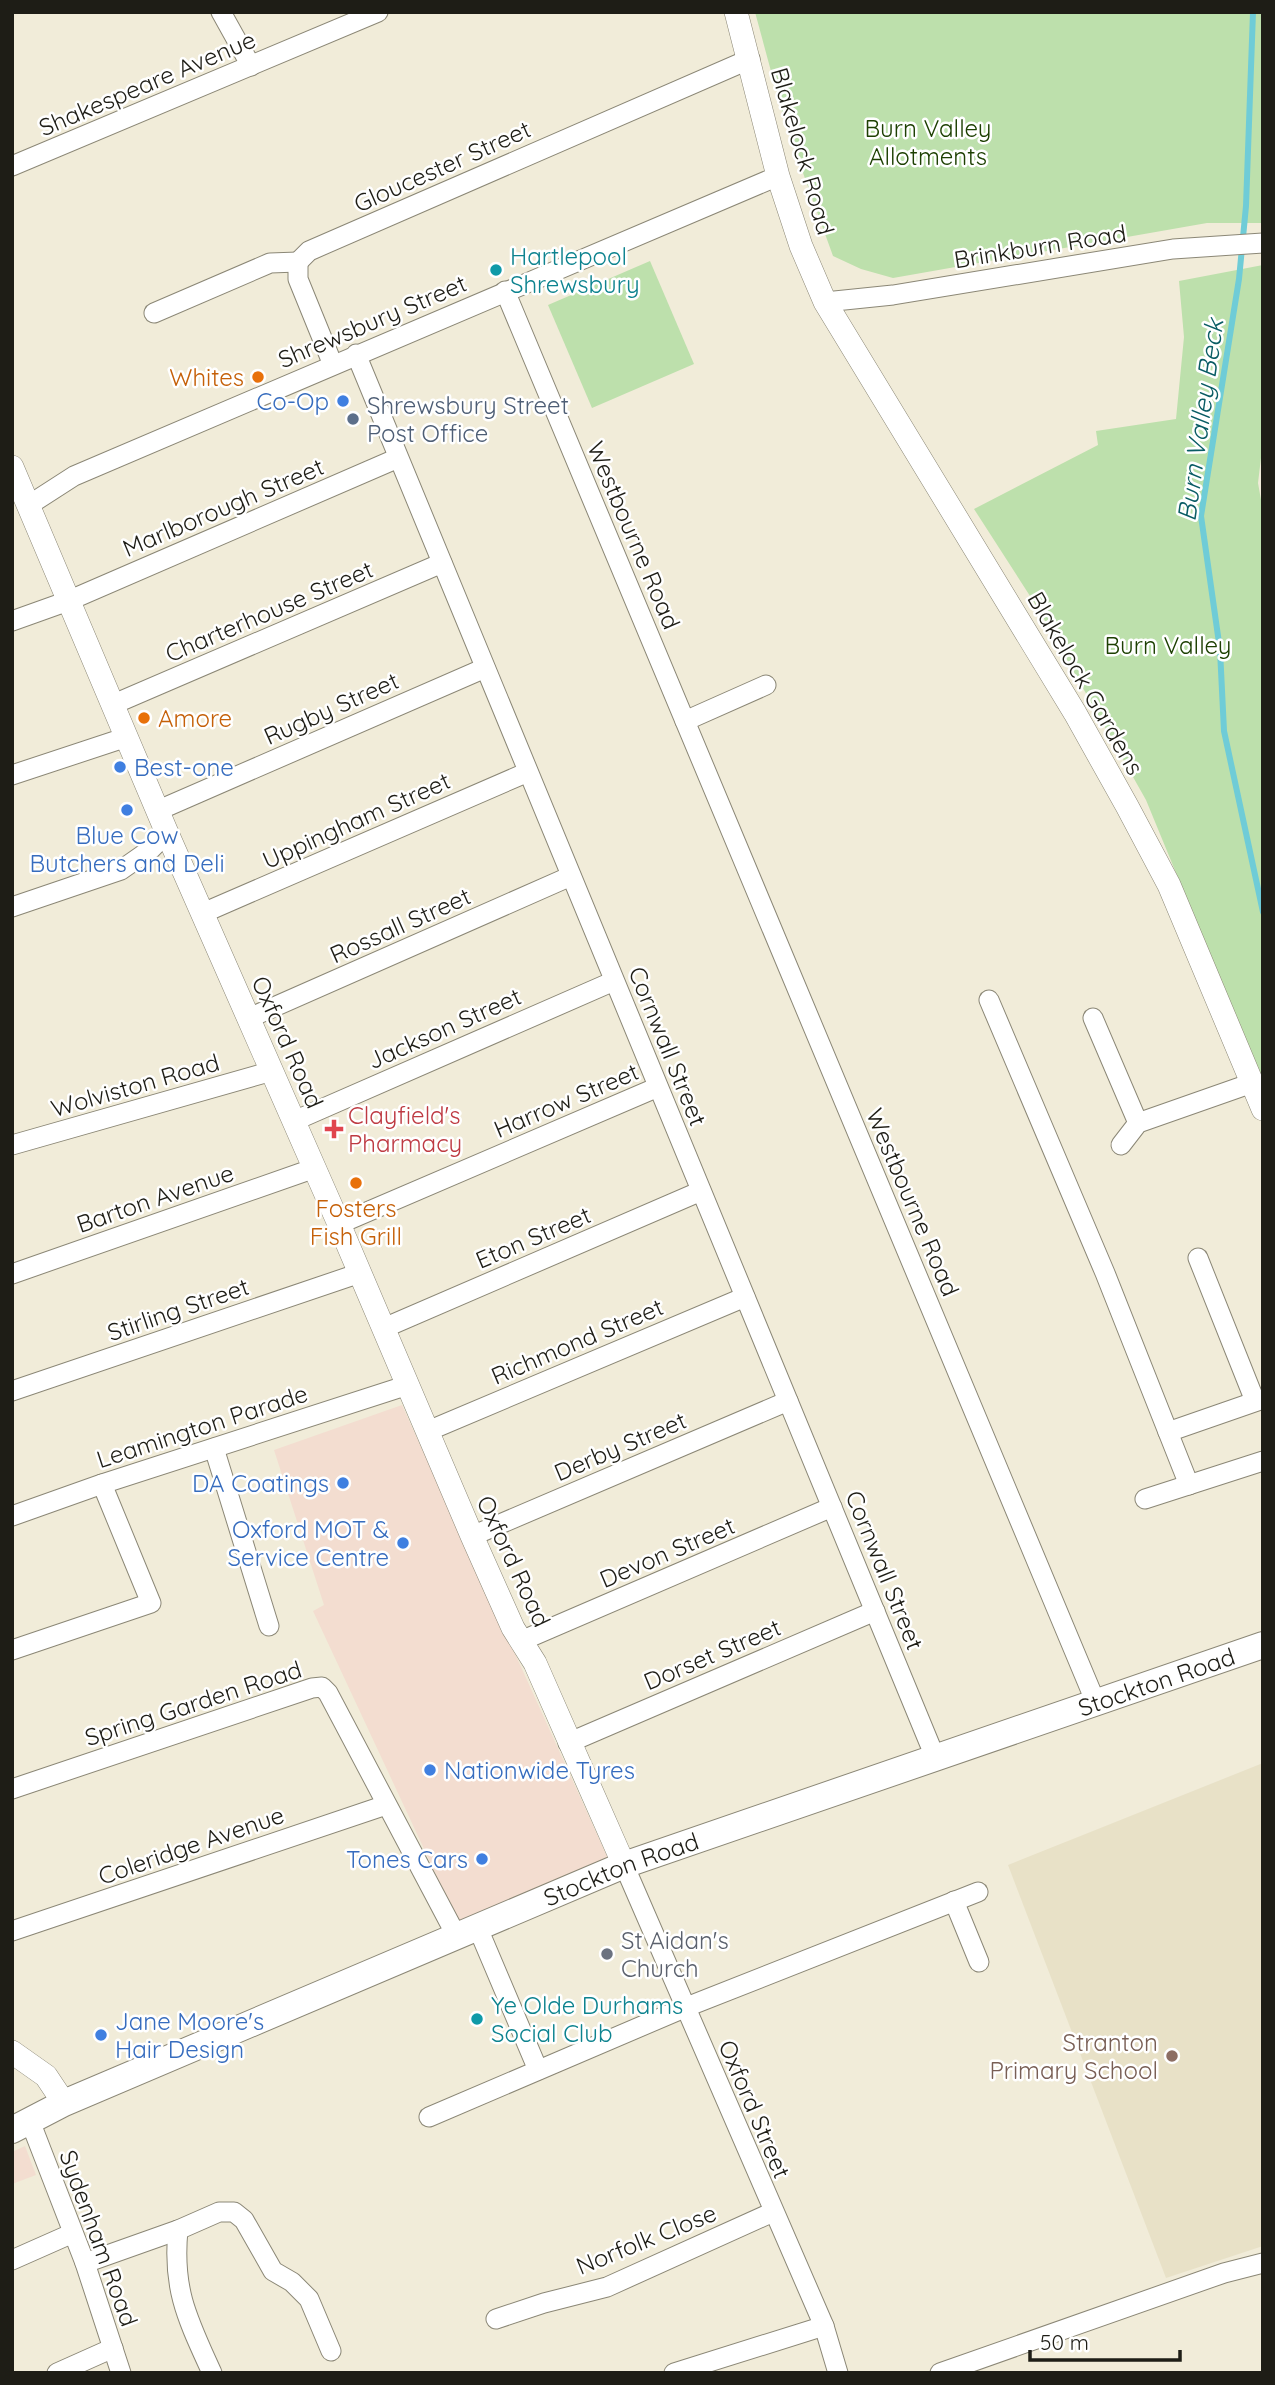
<svg xmlns="http://www.w3.org/2000/svg" width="1275" height="2385" font-family="Quicksand,sans-serif">
	<style>
		.commercial { fill: #f3ddd0 }
		.built { fill: #e8e1c7 }
		.green { fill: #bde0ac }
		.lines { fill: none; stroke-linecap: round; stroke-linejoin: round }
		.stream { stroke: #6fccd7; stroke-width: 6 }
		.minor-casing { stroke: #8b8776; stroke-width: 21 }
		.tertiary-casing { stroke: #8b8776; stroke-width: 24 }
		.secondary-casing { stroke: #8b8776; stroke-width: 28 }
		.minor { stroke: #fff; stroke-width: 19 }
		.tertiary { stroke: #fff; stroke-width: 23 }
		.secondary { stroke: #fff; stroke-width: 26 }
		.culture-dot { fill: #0f9aa8; stroke: #fff; stroke-width: 2.5 }
		.food-dot { fill: #e8710a; stroke: #fff; stroke-width: 2.5 }
		.shop-dot { fill: #3f7fe0; stroke: #fff; stroke-width: 2.5 }
		.service-dot { fill: #5c6f8a; stroke: #fff; stroke-width: 2.5 }
		.health-dot { fill: #e0444e; stroke: #fff; stroke-width: 2.5 }
		.worship-dot { fill: #6b7280; stroke: #fff; stroke-width: 2.5 }
		.education-dot { fill: #8d6e63; stroke: #fff; stroke-width: 2.5 }
		.labels { text-anchor: middle; dominant-baseline: central; stroke-width: 5; stroke-linejoin: round; paint-order: stroke }
		.street-label { font-size: 24px; fill: #1e1d16; stroke: #fff }
		.park-label { font-size: 24px; fill: #1d4002; stroke: #fff }
		.culture-label { font-size: 24px; fill: #0d838f; stroke: #fff; text-anchor: start }
		.food-label { font-size: 24px; fill: #c56008; stroke: #fff; text-anchor: end }
		.shop-label { font-size: 24px; fill: #366cbe; stroke: #fff; text-anchor: end }
		.service-label { font-size: 24px; fill: #4e5e75; stroke: #fff; text-anchor: start }
		.health-label { font-size: 24px; fill: #be3a42; stroke: #fff; text-anchor: start }
		.worship-label { font-size: 24px; fill: #5b616d; stroke: #fff; text-anchor: start }
		.education-label { font-size: 24px; fill: #785e54; stroke: #fff; text-anchor: end }
		.water-label { font-size: 26px; font-style: italic; fill: #095c64; stroke: #fff }
	</style>
	<rect width="100%" height="100%" fill="#f1ecd9"/>
	<g class="commercial">
		<path d="M402,1405l209,460 -151,61 -147,-315 11,-6 -50,-155z"/>
		<path d="M25,2146l11,29 -24,9v-32z"/>
	</g>
	<path class="built" d="M1263,1763v483l-97,32 -158,-413z"/>
	<g class="green">
		<path d="M755,12h508v211h-56l-314,55 -32,-9 -28,-13 -48,-133z"/>
		<path d="M650,261l44,103 -102,44 -44,-103z"/>
		<path d="M1263,265v176l-5,42 5,28v573l-117,-284 -107,-190 -65,-101 124,-64 -2,-14 80,-12 8,-82 -5,-56z"/>
	</g>
	<g class="lines">
		<path class="stream" d="M1253,12l-7,194 -7,73 -38,237 19,134 4,81 39,181"/>
		<g class="minor-casing">
			<g id="minor">
				<path d="M221,12l30,54"/>
				<path d="M12,166l366,-154"/>
				<path d="M298,262l11,-11 441,-192"/>
				<path d="M298,262v17l35,86"/>
				<path d="M505,291l591,1412"/>
				<path d="M825,302l68,-7 280,-46 90,-6"/>
				<path d="M154,313l116,-50 28,-1"/>
				<path d="M356,354l579,1403"/>
				<path d="M29,505l45,-29 704,-300"/>
				<path d="M12,621l56,-20 330,-143"/>
				<path d="M114,704l328,-141"/>
				<path d="M685,721l81,-36"/>
				<path d="M12,775l115,-38"/>
				<path d="M159,810l326,-142"/>
				<path d="M12,907l109,-37 30,-21 16,-16"/>
				<path d="M203,913l325,-141"/>
				<path d="M989,1000l116,273 84,212"/>
				<path d="M249,1018l322,-142"/>
				<path d="M1093,1018l45,105"/>
				<path d="M294,1121l320,-140"/>
				<path d="M12,1145l260,-74"/>
				<path d="M1121,1145l17,-22 114,-40"/>
				<path d="M339,1224l319,-137"/>
				<path d="M1198,1258l57,143"/>
				<path d="M12,1274l303,-106"/>
				<path d="M384,1328l317,-137"/>
				<path d="M12,1391l348,-118"/>
				<path d="M428,1431l317,-134"/>
				<path d="M1168,1432l95,-33"/>
				<path d="M214,1448l55,178"/>
				<path d="M1145,1499l118,-38"/>
				<path d="M12,1516l90,-32 306,-99"/>
				<path d="M472,1536l316,-135"/>
				<path d="M521,1641l311,-134"/>
				<path d="M12,1650l139,-47 -49,-119"/>
				<path d="M568,1743l307,-132"/>
				<path d="M12,1789l300,-101 10,-1 6,6 128,242"/>
				<path d="M624,1865l200,461 14,47"/>
				<path d="M954,1901l25,61"/>
				<path d="M477,1926l61,144"/>
				<path d="M12,1931l374,-126"/>
				<path d="M429,2117l255,-109 294,-116"/>
				<path d="M30,2121l55,142 36,110"/>
				<path d="M178,2230c-6,60 10,90 34,143"/>
				<path d="M12,2260l61,-27"/>
				<path d="M85,2263l93,-33 41,-18h15l10,8 29,51 19,11 17,17 22,52"/>
				<path d="M496,2319l48,-16 63,-16 166,-75"/>
				<path d="M57,2373l56,-25"/>
				<path d="M674,2373l150,-47"/>
				<path d="M940,2373l284,-100 39,-10"/>
			</g>
		</g>
		<g class="tertiary-casing">
			<g id="tertiary">
				<path d="M736,12l42,164 23,70 24,56 250,411 52,93 42,79 94,224"/>
				<path d="M12,467l155,366 172,391 133,312 41,92 22,35 89,202"/>
				<path d="M12,2052l34,24 18,27"/>
			</g>
		</g>
		<g class="secondary-casing">
			<g id="secondary">
				<path id="s1" d="M12,2130l52,-27 560,-238 639,-220"/>
			</g>
		</g>
		<use href="#minor" class="minor"/>
		<use href="#tertiary" class="tertiary"/>
		<use href="#secondary" class="secondary"/>
	</g>
	<g class="culture-dot">
		<circle cx="496" cy="270" r="7"/>
		<circle cx="477" cy="2019" r="7"/>
	</g>
	<g class="food-dot">
		<circle cx="258" cy="377" r="7"/>
		<circle cx="144" cy="718" r="7"/>
		<circle cx="356" cy="1183" r="7"/>
	</g>
	<g class="shop-dot">
		<circle cx="343" cy="401" r="7"/>
		<circle cx="120" cy="767" r="7"/>
		<circle cx="127" cy="810" r="7"/>
		<circle cx="343" cy="1483" r="7"/>
		<circle cx="403" cy="1543" r="7"/>
		<circle cx="430" cy="1770" r="7"/>
		<circle cx="482" cy="1859" r="7"/>
		<circle cx="101" cy="2035" r="7"/>
	</g>
	<circle class="service-dot" cx="353" cy="419" r="7"/>
	<path class="health-dot" d="M330.5 1118.5h7v7h7v7h-7v7h-7v-7h-7v-7h7z"/>
	<circle class="worship-dot" cx="607" cy="1954" r="7"/>
	<circle class="education-dot" cx="1172" cy="2056" r="7"/>
	<g class="labels">
		<g class="street-label">
			<text transform="translate(147 83) rotate(-23)">Shakespeare Avenue</text>
			<text transform="translate(803 151) rotate(74)">Blakelock Road</text>
			<text transform="translate(442 166) rotate(-24)">Gloucester Street</text>
			<text transform="translate(1040 246) rotate(-9)">Brinkburn Road</text>
			<text transform="translate(372 321) rotate(-23)">Shrewsbury Street</text>
			<text transform="translate(223 507) rotate(-23)">Marlborough Street</text>
			<text transform="translate(634 535) rotate(67)">Westbourne Road</text>
			<text transform="translate(269 611) rotate(-23)">Charterhouse Street</text>
			<text transform="translate(1086 683) rotate(60)">Blakelock Gardens</text>
			<text transform="translate(331 708) rotate(-24)">Rugby Street</text>
			<text transform="translate(356 820) rotate(-24)">Uppingham Street</text>
			<text transform="translate(400 925) rotate(-24)">Rossall Street</text>
			<text transform="translate(444 1028) rotate(-24)">Jackson Street</text>
			<text transform="translate(288 1042) rotate(66)">Oxford Road</text>
			<text transform="translate(668 1046) rotate(68)">Cornwall Street</text>
			<text transform="translate(135 1085) rotate(-16)">Wolviston Road</text>
			<text transform="translate(566 1100) rotate(-23)">Harrow Street</text>
			<text transform="translate(155 1198) rotate(-19)">Barton Avenue</text>
			<text transform="translate(913 1202) rotate(67)">Westbourne Road</text>
			<text transform="translate(533 1237) rotate(-23)">Eton Street</text>
			<text transform="translate(178 1309) rotate(-19)">Stirling Street</text>
			<text transform="translate(577 1341) rotate(-23)">Richmond Street</text>
			<text transform="translate(202 1426) rotate(-18)">Leamington Parade</text>
			<text transform="translate(620 1446) rotate(-23)">Derby Street</text>
			<text transform="translate(667 1552) rotate(-23)">Devon Street</text>
			<text transform="translate(514 1561) rotate(65)">Oxford Road</text>
			<text transform="translate(885 1570) rotate(68)">Cornwall Street</text>
			<text transform="translate(712 1654) rotate(-23)">Dorset Street</text>
			<text stroke="none"><textPath href="#s1" startOffset="1230">Stockton Road</textPath></text>
			<text transform="translate(193 1703) rotate(-18)">Spring Garden Road</text>
			<text transform="translate(191 1845) rotate(-19)">Coleridge Avenue</text>
			<text stroke="none"><textPath href="#s1" startOffset="663">Stockton Road</textPath></text>
			<text transform="translate(755 2109) rotate(67)">Oxford Street</text>
			<text transform="translate(99 2238) rotate(70)">Sydenham Road</text>
			<text transform="translate(646 2239) rotate(-22)">Norfolk Close</text>
		</g>
		<g class="park-label">
			<text x="928" y="128">Burn Valley<tspan x="928" dy="28">Allotments</tspan></text>
			<text x="1168" y="645">Burn Valley</text>
		</g>
		<g class="culture-label">
			<text x="510" y="256">Hartlepool<tspan x="510" dy="28">Shrewsbury</tspan></text>
			<text x="491" y="2005">Ye Olde Durhams<tspan x="491" dy="28">Social Club</tspan></text>
		</g>
		<g class="food-label">
			<text x="244" y="377">Whites</text>
			<text x="158" y="718" text-anchor="start">Amore</text>
			<text x="356" y="1208" text-anchor="middle">Fosters<tspan x="356" dy="28">Fish Grill</tspan></text>
		</g>
		<g class="shop-label">
			<text x="329" y="401">Co-Op</text>
			<text x="134" y="767" text-anchor="start">Best-one</text>
			<text x="127" y="835" text-anchor="middle">Blue Cow<tspan x="127" dy="28">Butchers and Deli</tspan></text>
			<text x="329" y="1483">DA Coatings</text>
			<text x="389" y="1529">Oxford MOT &amp;<tspan x="389" dy="28">Service Centre</tspan></text>
			<text x="444" y="1770" text-anchor="start">Nationwide Tyres</text>
			<text x="468" y="1859">Tones Cars</text>
			<text x="115" y="2021" text-anchor="start">Jane Moore's<tspan x="115" dy="28">Hair Design</tspan></text>
		</g>
		<g class="service-label">
			<text x="367" y="405">Shrewsbury Street<tspan x="367" dy="28">Post Office</tspan></text>
		</g>
		<g class="health-label">
			<text x="348" y="1115">Clayfield's<tspan x="348" dy="28">Pharmacy</tspan></text>
		</g>
		<g class="worship-label">
			<text x="621" y="1940">St Aidan's<tspan x="621" dy="28">Church</tspan></text>
		</g>
		<g class="education-label">
			<text x="1158" y="2042">Stranton<tspan x="1158" dy="28">Primary School</tspan></text>
		</g>
		<g class="water-label">
			<text transform="translate(1200 420) rotate(-82)">Burn Valley Beck</text>
		</g>
	</g>
	<rect width="1275" height="2385" fill="none" stroke="#1e1d16" stroke-width="28"/>
	<path d="M1030 2350v10h150v-10" fill="none" stroke="#1e1d16" stroke-width="3.5"/>
	<text x="1040" y="2350" font-size="21" fill="#1e1d16" stroke="#ffffff" stroke-width="5" paint-order="stroke">50 m</text>
</svg>
